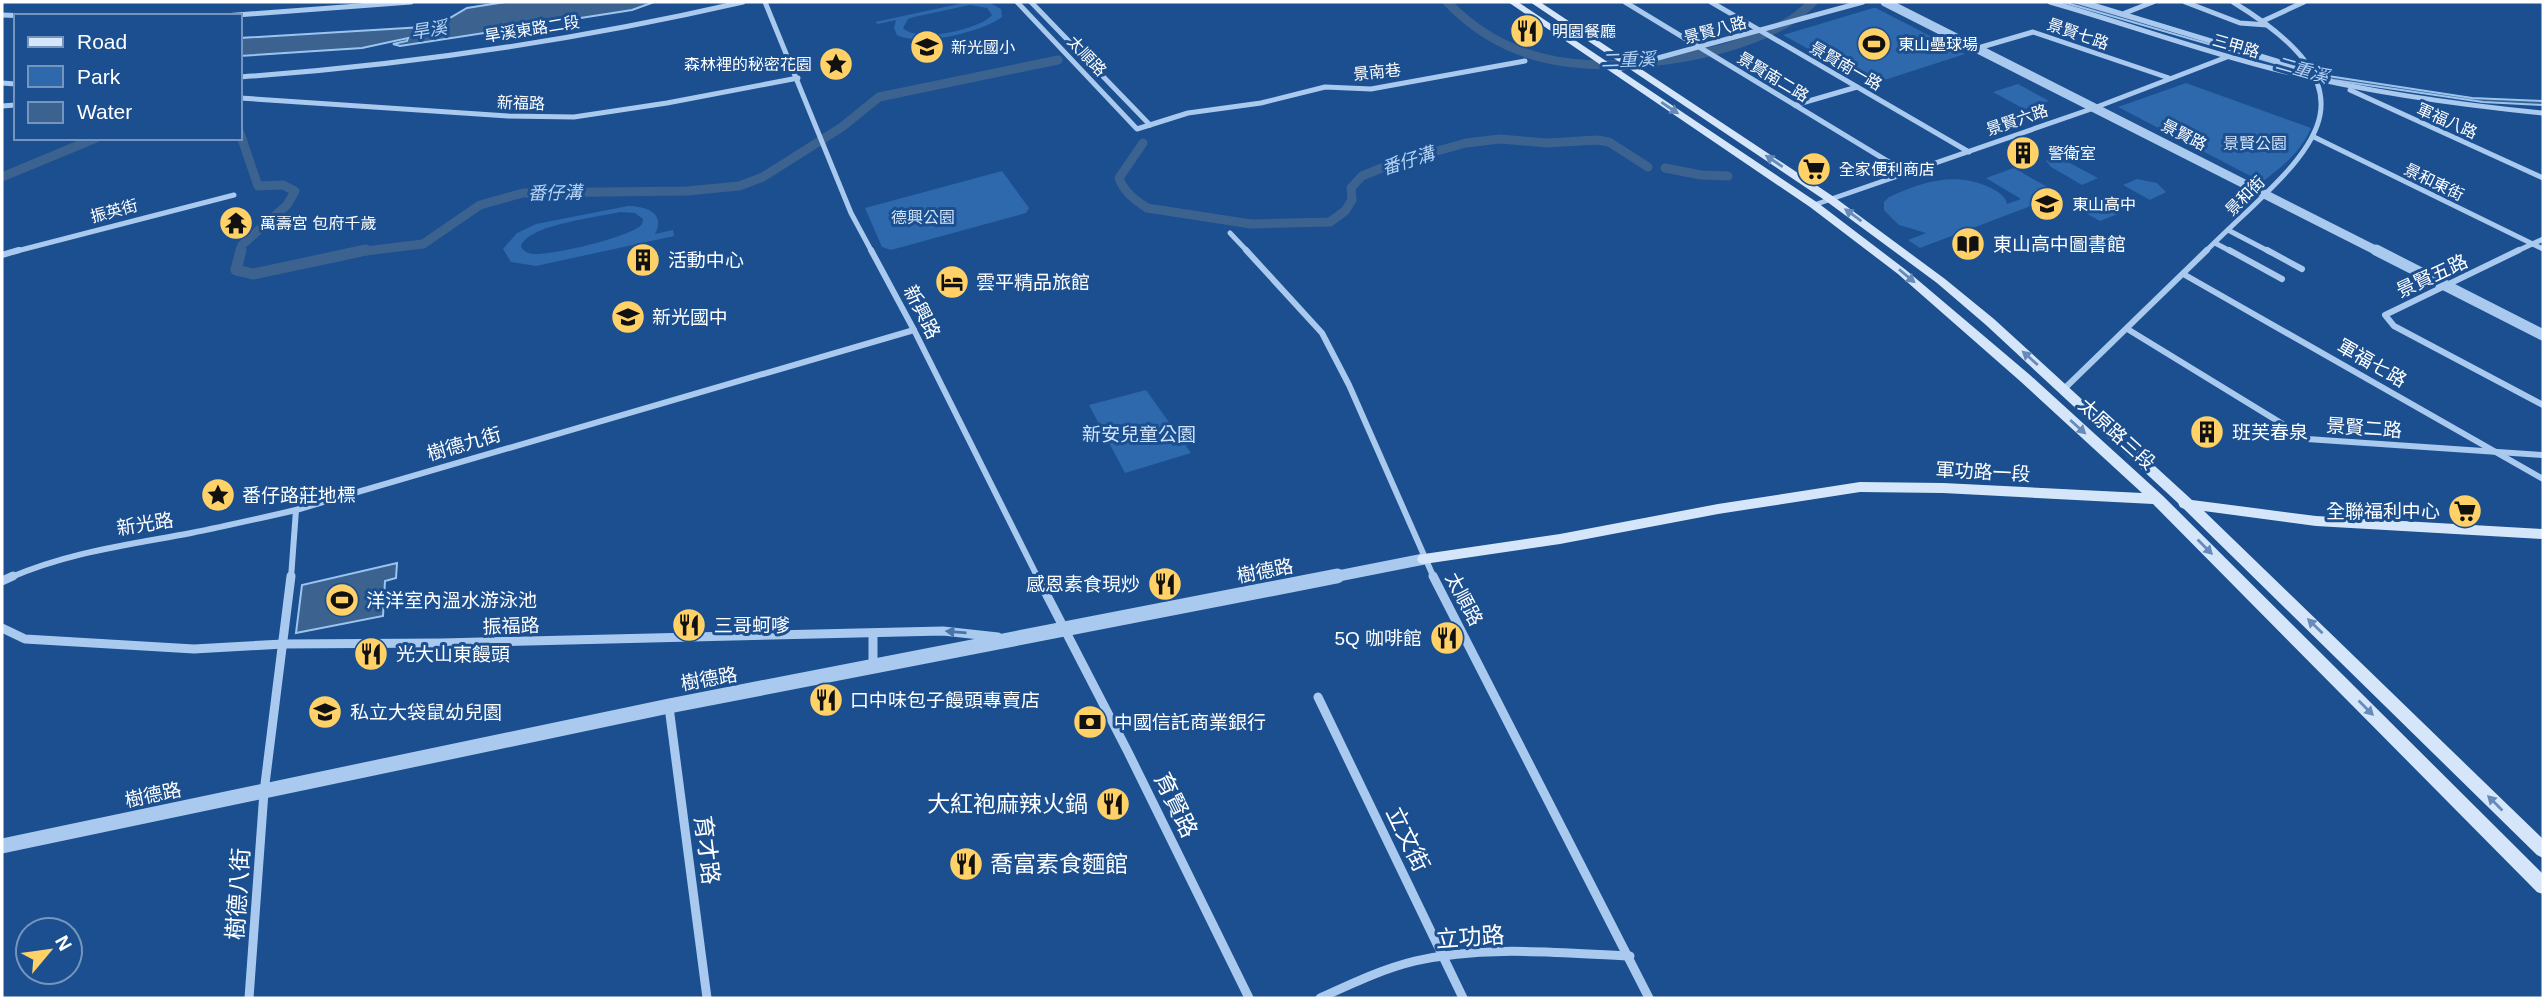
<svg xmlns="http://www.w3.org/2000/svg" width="2545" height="1000" font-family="Helvetica,'Noto Sans TC',sans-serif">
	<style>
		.green { fill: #2e69ad; fill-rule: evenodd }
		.water { fill: #3c6290; stroke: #9cc4f0; stroke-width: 2 }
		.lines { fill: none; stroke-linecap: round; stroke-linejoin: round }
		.canal-far1 { stroke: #3c6290; stroke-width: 9 }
		.canal { stroke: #3c6290; stroke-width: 11 }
		.minor-far2 { stroke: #a9c9ee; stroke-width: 5 }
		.minor-far1 { stroke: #a9c9ee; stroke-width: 6 }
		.minor { stroke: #a9c9ee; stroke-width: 9 }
		.tertiary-far2 { stroke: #a9c9ee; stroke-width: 9 }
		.tertiary-far1 { stroke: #a9c9ee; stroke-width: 11 }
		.tertiary { stroke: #a9c9ee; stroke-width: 15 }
		.secondary { fill: #d6e6fa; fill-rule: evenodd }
		.oneway { fill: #668bba }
		.oneway2 { fill: #4674ac }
		.labels { text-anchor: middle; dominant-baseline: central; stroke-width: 6; stroke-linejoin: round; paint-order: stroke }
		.far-street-label { font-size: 16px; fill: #fff; stroke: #1b4f8f }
		.far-poi-label { font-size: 16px; fill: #fff; stroke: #1b4f8f; text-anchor: start }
		.far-park-label { font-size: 16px; fill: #cfe3fa; stroke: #1b4f8f }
		.far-water-label { font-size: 18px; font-style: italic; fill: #b5d3f5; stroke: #1b4f8f }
		.poi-label { font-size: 19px; fill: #fff; stroke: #1b4f8f; text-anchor: start }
		.street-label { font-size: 19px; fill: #fff; stroke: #1b4f8f }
		.park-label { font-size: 19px; fill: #cfe3fa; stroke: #1b4f8f }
		.near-poi-label { font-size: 23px; fill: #fff; stroke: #1b4f8f; text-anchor: end }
		.near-street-label { font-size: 23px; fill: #fff; stroke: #1b4f8f }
	</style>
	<rect width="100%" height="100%" fill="#1b4f8f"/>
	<g class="green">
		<path d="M968,2h20l13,7 1,8c-20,15 -82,30 -105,18l-3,-7 2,-8 -18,4 -3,-2zM970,5l17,3 5,7c-13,15 -75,28 -89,13l5,-9 6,-2z"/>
		<path d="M1873,8h3l89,46 -93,30 -89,-49z"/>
		<path d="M2186,83l125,45c-10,24 -29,39 -49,54l-144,-75z"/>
		<path d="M2018,84l31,17 -25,8 -31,-17z"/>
		<path d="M2052,159l12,1 34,18 -16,7 -31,-18 -5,-6z"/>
		<path d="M2014,168l35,20 -15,7 10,6 -124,47 -12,-8 18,-7 -27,-8 -15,-15v-8l5,-5c32,-15 66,-26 100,-10 8,4 16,8 18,17l14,-5 -35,-21z"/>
		<path d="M1002,171l27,37 -3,5 -135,37 -9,-3 -17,-39z"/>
		<path d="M2137,179l20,4 9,9 -16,8 -27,-15z"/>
		<path d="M2093,198l27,15 -20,8 -27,-15z"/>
		<path d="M628,206c18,0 38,7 27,28l18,-4 1,6 -138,30 -25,-4 -8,-13 14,-16 19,-9zM620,212l15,1 8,6 -1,5c-10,13 -89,31 -107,30 -7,0 -10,-2 -14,-7 4,-22 78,-30 99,-35z"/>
		<path d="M1146,390l45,63 -66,20 -36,-68z"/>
	</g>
	<g class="water">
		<path d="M505,2h149l-22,8 -232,36 -7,-2 14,-3 1,-3 -46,10 -122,8v-18l183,-11 20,-5 24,-14z"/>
		<path d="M2063,2h11l254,74 144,22 71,3v4l-60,-3 -150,-22z"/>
		<path d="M397,563l-1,15 -11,3 -2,35 -87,17 6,-48z"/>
	</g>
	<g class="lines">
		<g class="canal-far1">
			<path d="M1447,2c26,27 59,47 96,56 69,17 183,0 245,-36 9,-5 17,-13 25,-20"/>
			<path d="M240,133l18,53 25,-1 12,6 -8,14 -45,40 -2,7"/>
			<path d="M1143,143l-24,35c5,14 16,22 28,30l104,16 79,-2 15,-11 7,-11 -1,-12 11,-12 32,-13 72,-20 34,-4 47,4 50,-3 12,2 39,25"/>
			<path d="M1665,168l36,7 27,1"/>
			<path d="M2,177l94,-39"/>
			<path d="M357,252l66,-8 57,-39 43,-12 164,-2 52,-5 24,-9 79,-50 37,-30 179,-37"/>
		</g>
		<path class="canal" d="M241,250l-5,20 17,4 113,-24"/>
		<g class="minor-far2">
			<path d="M765,2l86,211 21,39"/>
			<path d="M1017,2l120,127 51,-16 73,-10 64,-16 46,2 154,-28"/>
			<path d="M1031,2l119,123"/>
			<path d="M1625,2l282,171"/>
			<path d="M1711,2l258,150"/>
			<path d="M2050,2c74,21 145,47 220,66 90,23 181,36 273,45"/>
			<path d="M2083,2l227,69"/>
			<path d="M2185,2l55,21 27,2"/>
			<path d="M2125,13l28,-11"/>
			<path d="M2,15l27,1"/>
			<path d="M224,16l187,-14"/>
			<path d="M2263,21l41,-19"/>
			<path d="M1978,48l55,-16 136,46"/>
			<path d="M1614,70l249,-68"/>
			<path d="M240,77c170,-12 337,-37 503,-75"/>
			<path d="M2,83l14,1"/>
			<path d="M2350,90l193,88"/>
			<path d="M240,98l268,18 66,1 93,-14 131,-25"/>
			<path d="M1795,105l62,-18"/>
			<path d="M2,106l14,-1"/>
			<path d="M2314,137l229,112"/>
			<path d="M1814,205l280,-97 133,-51"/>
			<path d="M2228,230l42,22"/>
			<path d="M1230,233l18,19"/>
			<path d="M2215,243l17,9"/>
			<path d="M13,252l221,-57"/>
			<path d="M2205,252c94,-94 192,-150 28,-250"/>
			<path d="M2515,252l28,-13"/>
		</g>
		<g class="minor-far1">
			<path d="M871,250l43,80 124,248"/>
			<path d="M1246,250l76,83 27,52 85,193"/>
			<path d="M2229,250l53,29"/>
			<path d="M2267,250l35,19"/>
			<path d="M2519,250l-134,65 9,11 149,79"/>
			<path d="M2,255l17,-5"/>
			<path d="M2185,275l358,204"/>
			<path d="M2129,330l178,109 236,16"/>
			<path d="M2064,389l143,-139"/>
			<path d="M9,578c60,-26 118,-33 182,-45 35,-7 70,-15 105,-23"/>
			<path d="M291,578l5,-68 618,-180"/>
		</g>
		<g class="minor">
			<path d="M1037,576l91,176 121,246"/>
			<path d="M1433,576l216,422"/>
			<path d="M2,581l11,-5"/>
			<path d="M2,628l23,11 169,10 89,-5 159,-1 501,-12 55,6"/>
			<path d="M873,634v31"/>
			<path d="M1318,697l145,301"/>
			<path d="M669,707l38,291"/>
			<path d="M249,998l15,-206 27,-216"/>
			<path d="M1320,998c31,-14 62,-29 95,-37 70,-16 144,-8 215,-5"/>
		</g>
		<path class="tertiary-far2" d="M1885,2l494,250"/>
		<g class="tertiary-far1">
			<path d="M2376,250l167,85"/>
			<path d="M1328,578l96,-19"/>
		</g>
		<path class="tertiary" d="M2,846l667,-140 668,-130"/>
		<g class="secondary">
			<path d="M1508,2h10l300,201 88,67 124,105 133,121 380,378v20l-6,-2 -384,-388 -210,-11 -83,-1 -142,22 -158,30 -136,20 -5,-1 -2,-4 2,-4 5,-1 136,-20 158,-30 142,-22 83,1 199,10 -122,-112 -122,-107 -88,-67z"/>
			<path d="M1530,2h10l294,195 111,82 49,40 198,181 124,16 227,13v10l-227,-13 -112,-15 339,328v19l-6,-3 -353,-346 -4,-2 -2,-4 -192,-178 -49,-42 -111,-82z"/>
		</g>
	</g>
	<defs><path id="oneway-solid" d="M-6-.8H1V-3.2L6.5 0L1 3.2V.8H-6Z" transform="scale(1.75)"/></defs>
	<g class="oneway">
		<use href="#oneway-solid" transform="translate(1670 108) rotate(34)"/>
		<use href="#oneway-solid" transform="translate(1774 161) rotate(-146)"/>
		<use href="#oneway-solid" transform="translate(1853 215) rotate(-144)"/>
		<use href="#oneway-solid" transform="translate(1907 276) rotate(40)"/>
		<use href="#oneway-solid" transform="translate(2030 358) rotate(-138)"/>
		<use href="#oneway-solid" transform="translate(2078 427) rotate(42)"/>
		<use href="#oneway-solid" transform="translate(2205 547) rotate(45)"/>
		<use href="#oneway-solid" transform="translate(2315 626) rotate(-136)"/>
		<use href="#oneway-solid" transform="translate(2366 708) rotate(45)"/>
		<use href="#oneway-solid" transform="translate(2495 803) rotate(-135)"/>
	</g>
	<use class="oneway2" href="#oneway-solid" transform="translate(956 632) rotate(-175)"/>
	<defs>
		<g id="restaurant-disc" transform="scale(1.75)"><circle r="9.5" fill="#ffd166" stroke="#1b4f8f"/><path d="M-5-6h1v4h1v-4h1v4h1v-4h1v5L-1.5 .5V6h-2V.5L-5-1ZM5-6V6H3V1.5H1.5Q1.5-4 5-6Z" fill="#111"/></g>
		<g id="stadium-disc" transform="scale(1.75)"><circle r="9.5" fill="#ffd166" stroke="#1b4f8f"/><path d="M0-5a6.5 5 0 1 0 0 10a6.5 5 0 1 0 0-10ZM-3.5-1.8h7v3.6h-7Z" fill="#111"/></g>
		<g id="school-disc" transform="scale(1.75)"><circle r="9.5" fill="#ffd166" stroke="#1b4f8f"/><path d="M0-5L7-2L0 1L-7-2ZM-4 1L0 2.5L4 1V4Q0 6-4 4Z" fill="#111"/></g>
		<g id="sight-disc" transform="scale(1.75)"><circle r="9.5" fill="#ffd166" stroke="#1b4f8f"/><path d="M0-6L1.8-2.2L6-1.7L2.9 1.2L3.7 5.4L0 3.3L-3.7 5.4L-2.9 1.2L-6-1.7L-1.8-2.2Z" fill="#111"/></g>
		<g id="building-disc" transform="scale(1.75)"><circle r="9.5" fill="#ffd166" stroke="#1b4f8f"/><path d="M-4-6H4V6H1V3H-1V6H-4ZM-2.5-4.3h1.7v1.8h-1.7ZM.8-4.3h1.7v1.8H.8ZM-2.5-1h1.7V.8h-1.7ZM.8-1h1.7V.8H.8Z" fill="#111"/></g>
		<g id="supermarket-disc" transform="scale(1.75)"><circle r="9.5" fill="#ffd166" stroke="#1b4f8f"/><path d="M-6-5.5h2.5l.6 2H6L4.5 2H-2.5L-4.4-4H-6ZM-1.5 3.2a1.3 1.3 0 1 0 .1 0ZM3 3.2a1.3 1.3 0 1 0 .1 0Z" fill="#111"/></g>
		<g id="temple-disc" transform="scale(1.75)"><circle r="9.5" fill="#ffd166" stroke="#1b4f8f"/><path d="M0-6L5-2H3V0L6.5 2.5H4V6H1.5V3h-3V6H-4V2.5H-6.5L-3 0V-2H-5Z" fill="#111"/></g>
		<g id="library-disc" transform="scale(1.75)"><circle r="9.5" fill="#ffd166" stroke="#1b4f8f"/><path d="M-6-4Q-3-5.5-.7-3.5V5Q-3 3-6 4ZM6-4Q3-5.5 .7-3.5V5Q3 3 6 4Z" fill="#111"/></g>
		<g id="hotel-disc" transform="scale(1.75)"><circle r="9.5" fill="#ffd166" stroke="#1b4f8f"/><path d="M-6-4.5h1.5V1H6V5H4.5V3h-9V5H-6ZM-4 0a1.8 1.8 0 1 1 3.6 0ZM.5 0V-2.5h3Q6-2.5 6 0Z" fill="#111"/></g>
		<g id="bank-disc" transform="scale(1.75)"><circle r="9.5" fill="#ffd166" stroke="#1b4f8f"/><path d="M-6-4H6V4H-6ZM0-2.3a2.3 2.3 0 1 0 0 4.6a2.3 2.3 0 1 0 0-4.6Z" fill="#111"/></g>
	</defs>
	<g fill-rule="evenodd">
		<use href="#restaurant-disc" x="1527" y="31"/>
		<use href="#stadium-disc" x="1874" y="44"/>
		<use href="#school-disc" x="927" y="47"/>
		<use href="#sight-disc" x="836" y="64"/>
		<use href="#building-disc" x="2023" y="153"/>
		<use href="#supermarket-disc" x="1814" y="169"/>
		<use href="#school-disc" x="2047" y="204"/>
		<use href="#temple-disc" x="236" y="223"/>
		<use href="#library-disc" x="1968" y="244"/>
		<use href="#building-disc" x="643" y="260"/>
		<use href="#hotel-disc" x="952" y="282"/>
		<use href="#school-disc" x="628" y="317"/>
		<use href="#building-disc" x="2207" y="432"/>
		<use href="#sight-disc" x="218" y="495"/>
		<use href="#supermarket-disc" x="2465" y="511"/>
		<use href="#restaurant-disc" x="1165" y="584"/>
		<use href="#stadium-disc" x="342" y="600"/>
		<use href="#restaurant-disc" x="689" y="625"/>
		<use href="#restaurant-disc" x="1447" y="638"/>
		<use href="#restaurant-disc" x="371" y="654"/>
		<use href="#restaurant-disc" x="826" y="700"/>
		<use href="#school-disc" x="325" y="712"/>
		<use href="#bank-disc" x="1090" y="722"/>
		<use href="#restaurant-disc" x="1113" y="804"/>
		<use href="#restaurant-disc" x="966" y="864"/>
	</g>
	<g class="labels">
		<g class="far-street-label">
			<text transform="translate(532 29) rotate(-9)">旱溪東路二段</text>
			<text transform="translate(1715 30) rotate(-15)">景賢八路</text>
			<text transform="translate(2078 34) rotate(19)">景賢七路</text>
			<text transform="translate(2236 46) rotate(16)">三甲路</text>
			<text transform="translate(1087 56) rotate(47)">太順路</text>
			<text transform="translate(1846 66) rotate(30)">景賢南一路</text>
			<text transform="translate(1377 72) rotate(-6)">景南巷</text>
			<text transform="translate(1773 77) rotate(31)">景賢南二路</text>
			<text transform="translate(521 103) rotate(2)">新福路</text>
			<text transform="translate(2017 120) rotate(-19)">景賢六路</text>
			<text transform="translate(2447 121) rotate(24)">軍福八路</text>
			<text transform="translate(2184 135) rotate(27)">景賢路</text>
			<text transform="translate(2434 182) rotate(26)">景和東街</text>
			<text transform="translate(2245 196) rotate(-45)">景和街</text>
			<text transform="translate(114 211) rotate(-15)">振英街</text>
		</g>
		<g class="far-poi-label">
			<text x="1552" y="31">明園餐廳</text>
			<text x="1898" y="44">東山壘球場</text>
			<text x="951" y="47">新光國小</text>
			<text x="812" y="64" text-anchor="end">森林裡的秘密花園</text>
			<text x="2048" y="153">警衛室</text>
			<text x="1839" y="169">全家便利商店</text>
			<text x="2072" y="204">東山高中</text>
			<text x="260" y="223">萬壽宮 包府千歲</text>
		</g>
		<g class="far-park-label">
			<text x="2255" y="143">景賢公園</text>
			<text x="923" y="217">德興公園</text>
		</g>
		<g class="far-water-label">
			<text transform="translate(429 30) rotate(-9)">旱溪</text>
			<text transform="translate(1628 60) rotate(-2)">二重溪</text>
			<text transform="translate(2302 70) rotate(16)">二重溪</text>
			<text transform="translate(1408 161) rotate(-18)">番仔溝</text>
			<text transform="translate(555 193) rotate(-1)">番仔溝</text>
		</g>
		<g class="poi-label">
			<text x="1993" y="244">東山高中圖書館</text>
			<text x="668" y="260">活動中心</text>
			<text x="976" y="282">雲平精品旅館</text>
			<text x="652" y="317">新光國中</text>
			<text x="2232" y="432">班芙春泉</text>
			<text x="242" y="495">番仔路莊地標</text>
			<text x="2440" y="511" text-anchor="end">全聯福利中心</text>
			<text x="1140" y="584" text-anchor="end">感恩素食現炒</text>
			<text x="366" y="600">洋洋室內溫水游泳池</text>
			<text x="714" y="625">三哥蚵嗲</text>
			<text x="1422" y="638" text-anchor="end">5Q 咖啡館</text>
			<text x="396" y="654">光大山東饅頭</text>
			<text x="850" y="700">口中味包子饅頭專賣店</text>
			<text x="350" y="712">私立大袋鼠幼兒園</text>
			<text x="1114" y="722">中國信託商業銀行</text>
		</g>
		<g class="street-label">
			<text transform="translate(2432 276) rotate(-25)">景賢五路</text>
			<text transform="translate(922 312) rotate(63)">新興路</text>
			<text transform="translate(2372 363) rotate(30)">軍福七路</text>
			<text transform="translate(2364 428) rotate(4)">景賢二路</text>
			<text transform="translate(2117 434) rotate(42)">太原路三段</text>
			<text transform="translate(464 444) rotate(-16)">樹德九街</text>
			<text transform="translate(1983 472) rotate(3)">軍功路一段</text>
			<text transform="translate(145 524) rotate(-9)">新光路</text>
			<text transform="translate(1265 571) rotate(-11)">樹德路</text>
			<text transform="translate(1464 599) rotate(62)">太順路</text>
			<text transform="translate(511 626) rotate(-2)">振福路</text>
			<text transform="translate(709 679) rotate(-10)">樹德路</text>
			<text transform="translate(153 795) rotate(-12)">樹德路</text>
		</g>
		<g class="park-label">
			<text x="1139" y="434">新安兒童公園</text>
		</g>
		<g class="near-poi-label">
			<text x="1088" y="804">大紅袍麻辣火鍋</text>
			<text x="990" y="864" text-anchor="start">喬富素食麵館</text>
		</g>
		<g class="near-street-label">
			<text transform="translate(1176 805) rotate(64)">育賢路</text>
			<text transform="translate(1408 839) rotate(64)">立文街</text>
			<text transform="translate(707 850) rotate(83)">育才路</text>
			<text transform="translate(238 894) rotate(-86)">樹德八街</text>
			<text transform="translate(1470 937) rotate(-4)">立功路</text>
		</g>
	</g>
	<rect width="2545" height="1000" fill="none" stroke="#ffffff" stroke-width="7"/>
	<rect x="14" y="14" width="228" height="126" fill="#1b4f8f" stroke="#7695bc" stroke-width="2"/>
	<rect x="28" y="37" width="35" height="10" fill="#d6e6fa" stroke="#7695bc" stroke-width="2"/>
	<text x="77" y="49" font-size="21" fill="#ffffff">Road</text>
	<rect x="28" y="66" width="35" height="21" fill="#2e69ad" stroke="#7695bc" stroke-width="2"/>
	<text x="77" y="84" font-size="21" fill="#ffffff">Park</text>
	<rect x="28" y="102" width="35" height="21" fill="#3c6290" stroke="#7695bc" stroke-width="2"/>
	<text x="77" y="119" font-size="21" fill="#ffffff">Water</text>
	<g transform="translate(49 951) rotate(61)"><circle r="33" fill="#1b4f8f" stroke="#7695bc" stroke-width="2"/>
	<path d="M0-5L12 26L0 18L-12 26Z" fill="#ffd166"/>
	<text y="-10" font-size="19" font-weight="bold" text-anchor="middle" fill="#ffffff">N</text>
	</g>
</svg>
